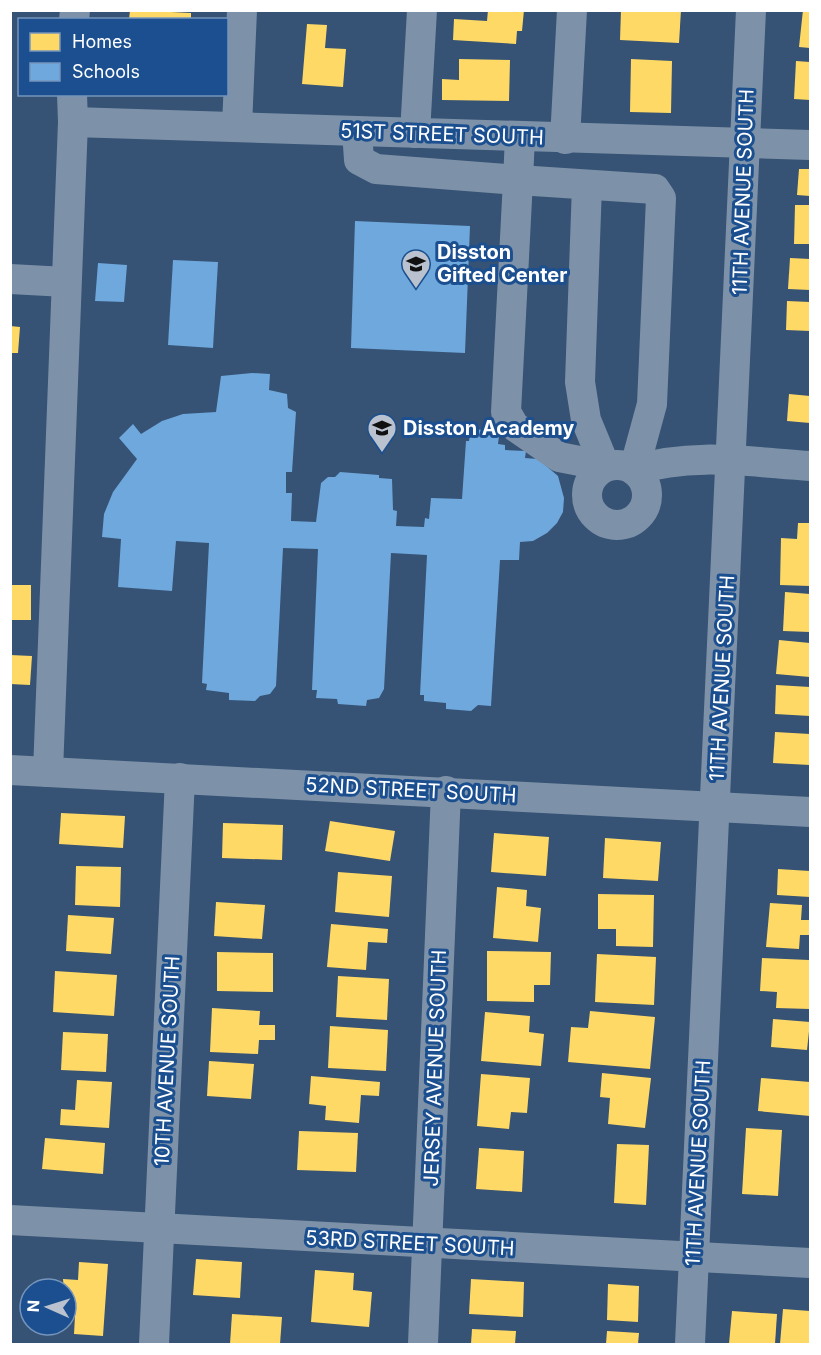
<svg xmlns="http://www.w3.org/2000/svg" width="821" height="1355" font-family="Inter,sans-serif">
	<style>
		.homes { fill: #ffd966 }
		.schools { fill: #6fa8dc }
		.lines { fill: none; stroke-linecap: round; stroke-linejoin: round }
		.minor { stroke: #7d92a8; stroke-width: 30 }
		.labels { text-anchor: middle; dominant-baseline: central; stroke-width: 6; stroke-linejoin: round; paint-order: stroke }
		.street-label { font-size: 20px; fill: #fff; stroke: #1b4f8f }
		.poi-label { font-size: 20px; font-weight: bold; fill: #fff; stroke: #1b4f8f; text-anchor: start }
	</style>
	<rect width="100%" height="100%" fill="#365274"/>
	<g class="homes">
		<path d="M130,10l61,3v7h-62z"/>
		<path d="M488,10h36l-2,21h-5l-1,13 -63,-4 1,-21 33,2z"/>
		<path d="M621,10h60l-2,33 -59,-3z"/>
		<path d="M803,10l7,1v37l-11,-1z"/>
		<path d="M307,24l20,1 -2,23 21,1 -3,38 -41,-3z"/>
		<path d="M459,59l51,1 -1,41 -67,-1v-21l17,1z"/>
		<path d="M631,59l41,2 -1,52 -41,-1z"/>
		<path d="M796,61l14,1v38l-16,-1z"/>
		<path d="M799,169h11v27l-13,-1z"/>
		<path d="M795,205h15v39h-16z"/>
		<path d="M790,258l20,1v31l-22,-1z"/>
		<path d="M787,301l23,1v29l-24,-1z"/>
		<path d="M10,326l10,1 -2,26h-8z"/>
		<path d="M789,394l21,2v27l-23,-2z"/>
		<path d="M798,523h12v63l-30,-1 1,-47 16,1z"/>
		<rect x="10" y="585" width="21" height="35"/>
		<path d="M785,592l25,2v38l-27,-1z"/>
		<path d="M779,640l31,3v34l-34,-3z"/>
		<path d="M10,655l22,1 -2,29 -20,-1z"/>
		<path d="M776,685l34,2v29l-35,-2z"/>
		<path d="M775,732l35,2v31l-37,-2z"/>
		<path d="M61,813l64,3 -2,32 -64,-4z"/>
		<path d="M330,821l65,10 -5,30 -65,-10z"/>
		<path d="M223,823l60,2 -1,35 -60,-2z"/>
		<path d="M494,833l55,4 -3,39 -55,-4z"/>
		<path d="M605,838l56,4 -3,39 -55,-3z"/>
		<path d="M76,866l45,1 -1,40 -45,-2z"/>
		<path d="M778,869l32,2v26l-33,-2z"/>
		<path d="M338,872l54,4 -3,41 -54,-5z"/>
		<path d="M497,887l30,3 -1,16 15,2 -3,34 -45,-4z"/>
		<path d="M598,894l56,1 -1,52 -37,-1v-17h-18z"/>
		<path d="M216,902l49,3 -3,34 -48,-3z"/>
		<path d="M770,903l32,2 -1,15h9v15h-10l-1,14 -33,-2z"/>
		<path d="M68,915l46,3 -3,36 -45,-3z"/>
		<path d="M331,924l57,5 -1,14 -19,-1 -2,28 -39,-3z"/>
		<path d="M487,951l64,1 -1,33h-16v17l-47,-1z"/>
		<path d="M217,952l56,1v39l-56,-1z"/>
		<path d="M597,954l59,3 -2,48 -59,-3z"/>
		<path d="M762,958l47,2 1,49 -34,-1 1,-16 -17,-1z"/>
		<path d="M55,971l62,4 -3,41 -61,-4z"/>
		<path d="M338,976l51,3 -2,41 -51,-3z"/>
		<path d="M212,1008l48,3 -1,14h16v15h-16l-1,14 -48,-2z"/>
		<path d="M590,1011l65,6 -5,52 -82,-7 3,-35 17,1z"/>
		<path d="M485,1012l45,4 -1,16 15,2 -3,32 -60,-5z"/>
		<path d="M773,1019l37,3 -3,28 -36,-3z"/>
		<path d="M330,1026l58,4 -2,41 -58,-3z"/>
		<path d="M63,1032l45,2 -2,38 -45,-2z"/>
		<path d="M209,1061l45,3 -3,35 -44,-3z"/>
		<path d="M602,1073l49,5 -6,50 -37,-4 2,-26 -10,-1z"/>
		<path d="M481,1074l49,4 -3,35 -16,-1 -2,17 -32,-3z"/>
		<path d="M311,1076l69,6 -1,14 -18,-1 -2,28 -34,-3 1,-14 -17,-2z"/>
		<path d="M761,1078l49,4v34l-52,-5z"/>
		<path d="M77,1080l35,2 -3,46 -49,-3 1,-16 14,1z"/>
		<path d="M746,1128l36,2 -4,66 -36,-2z"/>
		<path d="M299,1131l59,2 -2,39 -59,-2z"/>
		<path d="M45,1138l60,5 -2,31 -61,-5z"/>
		<path d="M617,1144l32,1 -3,60 -32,-2z"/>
		<path d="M479,1148l45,3 -2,41 -46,-3z"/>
		<path d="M196,1259l46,3 -2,36 -47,-3z"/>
		<path d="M79,1262l29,2 -5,72 -29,-2 1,-18 -9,-1 -3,-36 15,1z"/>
		<path d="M315,1270l39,3 -1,17 19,2 -3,35 -58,-5z"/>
		<path d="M471,1279l53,3 -1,35 -54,-3z"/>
		<path d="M608,1284l31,2 -1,36 -31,-2z"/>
		<path d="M783,1309l27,2v33h-30z"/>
		<path d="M732,1311l45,3 -2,30h-46z"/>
		<path d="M232,1314l50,3 -2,27h-50z"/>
		<path d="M472,1329l44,2 -1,13h-44z"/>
		<path d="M607,1331l32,2 -1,11h-32z"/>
	</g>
	<g class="schools">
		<path d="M355,221l115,5 -5,127 -114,-5z"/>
		<path d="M173,260l45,2 -5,86 -45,-3z"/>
		<path d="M98,263l29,2 -3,37 -29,-1z"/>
		<path d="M252,373l18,1 -1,16 18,4 1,14 8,4 -4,60h-6v21h6l-1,28 25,1 5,-39 7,-6h7l5,-5 39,3v3l13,1 1,31 4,1 -1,15 28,1 1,-9 4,1 2,-21 31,1 4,-58h3l2,-12 14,1 1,5 13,1 -1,8 7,1v5l21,1 -1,7 13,1 20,17 6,22 -1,14 -6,11 -10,10 -14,8 -13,1 -1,18h-19l-9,146 -13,-1 -7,6 -25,-2v-6l-22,-2v-6h-4l7,-140 -36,-2 -7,136 -5,9 -12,2 -1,6 -28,-2 -1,-5 -21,-1 1,-8h-5l6,-141 -35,-1 -7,138 -6,8 -10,2 -5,5 -26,-1v-7l-23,-3 1,-6 -5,-1 7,-140 -33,-2 -4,50 -54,-4 3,-48 -19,-2 2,-23 9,-22 24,-33 -18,-21 14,-14 8,10 21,-13 21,-7 33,-2 5,-36z"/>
	</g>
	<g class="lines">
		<g class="minor">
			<path d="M74,20l1,-10"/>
			<path d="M73,122l737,23"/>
			<path d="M237,126l5,-116"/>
			<path d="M357,131l2,29 17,9 142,11 -12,232 8,14 45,31 46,9"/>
			<path d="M415,133l7,-123"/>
			<path d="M520,137l-2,43 137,9 6,9 -9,206 -18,66"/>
			<path d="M565,139l7,-129"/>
			<path d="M587,185l-7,197 6,38 19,46"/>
			<path d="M10,279l56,3"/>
			<circle cx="617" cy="495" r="30"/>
			<path d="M634,470c60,-18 115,-8 176,-4"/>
			<path d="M10,770l800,42"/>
			<path d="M48,772l25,-650 -1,-28"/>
			<path d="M10,1220l800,43"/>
			<path d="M154,1344l26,-566"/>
			<path d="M423,1344l23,-553"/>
			<path d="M690,1344l61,-1334"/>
		</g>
	</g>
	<defs>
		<g id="school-pin" transform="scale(1.5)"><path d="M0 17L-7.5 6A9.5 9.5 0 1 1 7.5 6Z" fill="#b9c2ce" stroke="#1b4f8f"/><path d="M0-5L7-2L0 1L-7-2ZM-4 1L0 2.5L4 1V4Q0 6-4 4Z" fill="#111"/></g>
	</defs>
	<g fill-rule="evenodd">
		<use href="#school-pin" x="416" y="264"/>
		<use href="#school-pin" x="382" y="428"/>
	</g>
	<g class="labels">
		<g class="street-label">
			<text transform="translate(442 134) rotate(2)">51ST STREET SOUTH</text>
			<text transform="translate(743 192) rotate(-88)">11TH AVENUE SOUTH</text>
			<text transform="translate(722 678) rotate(-87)">11TH AVENUE SOUTH</text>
			<text transform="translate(411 790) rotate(3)">52ND STREET SOUTH</text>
			<text transform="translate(167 1061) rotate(-87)">10TH AVENUE SOUTH</text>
			<text transform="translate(435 1068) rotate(-88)">JERSEY AVENUE SOUTH</text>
			<text transform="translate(698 1163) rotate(-87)">11TH AVENUE SOUTH</text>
			<text transform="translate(410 1243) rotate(3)">53RD STREET SOUTH</text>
		</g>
		<g class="poi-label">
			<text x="437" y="252">Disston<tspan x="437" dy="23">Gifted Center</tspan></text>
			<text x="403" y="428">Disston Academy</text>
		</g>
	</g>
	<rect width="821" height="1355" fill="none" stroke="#ffffff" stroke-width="24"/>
	<rect x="18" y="18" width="210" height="78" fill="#1b4f8f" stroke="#7695bc" stroke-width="1.5"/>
	<rect x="30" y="33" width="30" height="18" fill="#ffd966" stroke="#7695bc" stroke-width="1.5"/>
	<text x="72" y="48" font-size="18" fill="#ffffff">Homes</text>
	<rect x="30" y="63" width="30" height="18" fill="#6fa8dc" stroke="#7695bc" stroke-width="1.5"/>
	<text x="72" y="78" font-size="18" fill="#ffffff">Schools</text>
	<g transform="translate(48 1307) rotate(273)"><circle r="28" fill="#1b4f8f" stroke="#7695bc" stroke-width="1.5"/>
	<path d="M0-4.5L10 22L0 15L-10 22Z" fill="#b9c2ce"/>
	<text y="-9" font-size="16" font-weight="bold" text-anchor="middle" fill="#ffffff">N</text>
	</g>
</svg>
